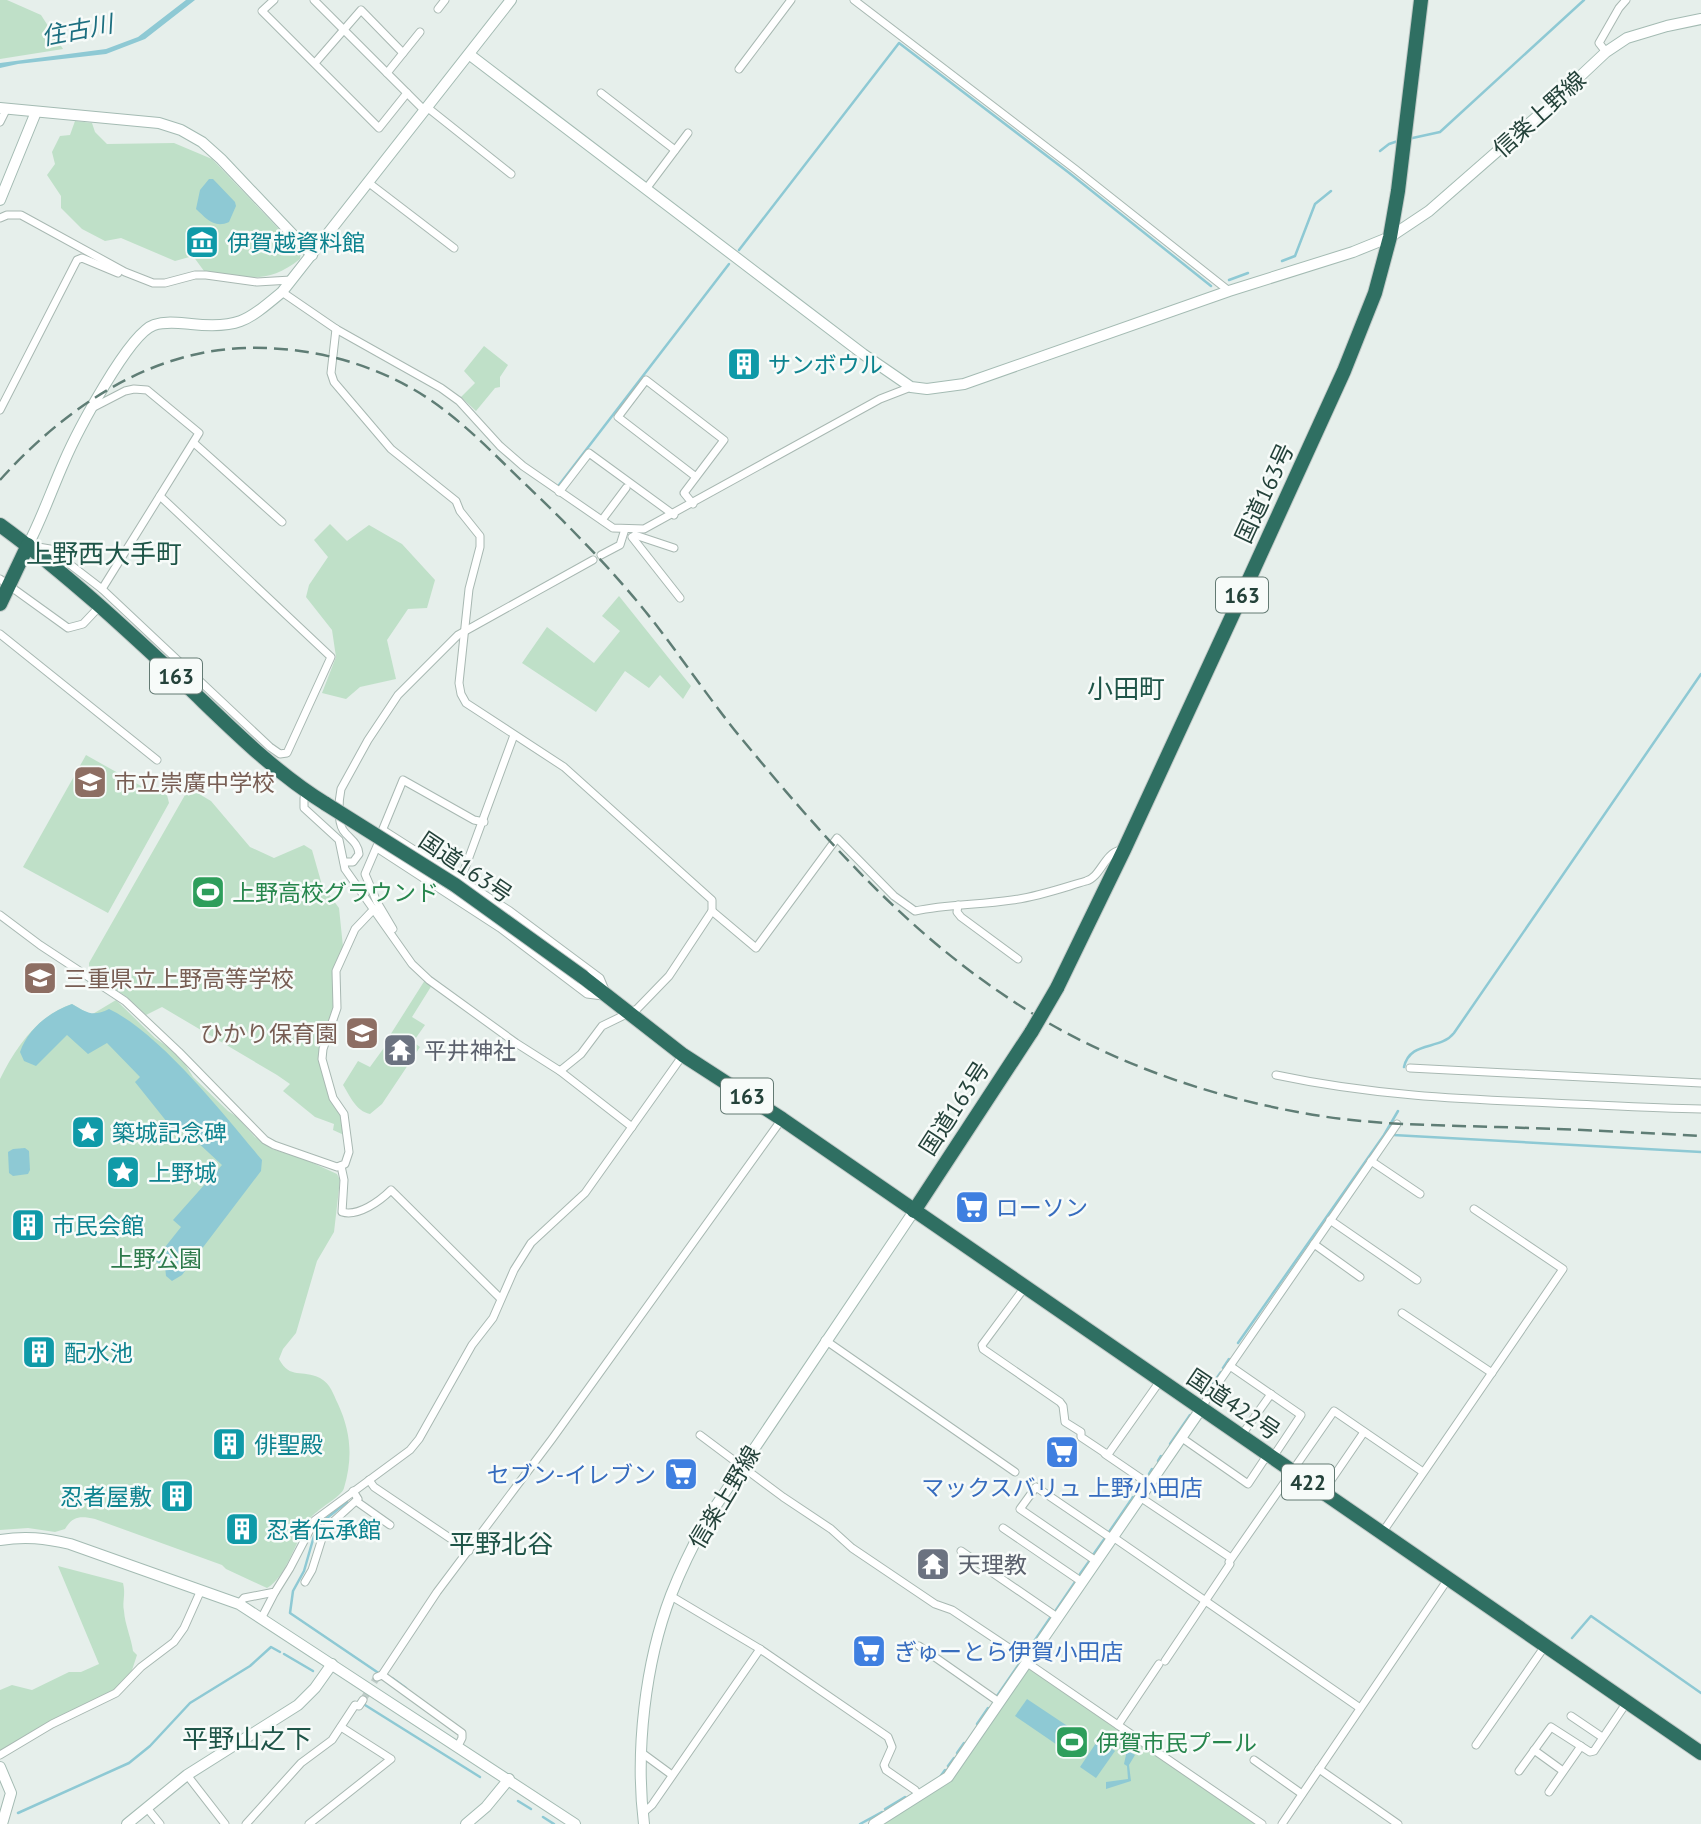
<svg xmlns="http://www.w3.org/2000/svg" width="1701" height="1824" font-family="'PT Sans','Noto Sans JP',sans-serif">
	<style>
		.green { fill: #bfe0c8 }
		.water { fill: #8ec9d4 }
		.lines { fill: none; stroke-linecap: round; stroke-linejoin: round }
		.stream { stroke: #8ec9d4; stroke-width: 2.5 }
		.street-tunnel { stroke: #bfccc8; stroke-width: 7; stroke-dasharray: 7 3.5; stroke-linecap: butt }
		.street-casing { stroke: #a8b8b2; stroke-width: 9 }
		.secondary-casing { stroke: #a4bbb3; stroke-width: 12 }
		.highway-casing { stroke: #c2cac8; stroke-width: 16 }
		.street { stroke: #fff; stroke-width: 7 }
		.secondary { stroke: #fff; stroke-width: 10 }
		.highway { stroke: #2f6f62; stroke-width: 14 }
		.rail { stroke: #5f7d75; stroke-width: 2.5; stroke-dasharray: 14 7; stroke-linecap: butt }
		.highway-bridge-casing { stroke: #c2cac8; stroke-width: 16; stroke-linecap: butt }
		.highway-bridge { stroke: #2f6f62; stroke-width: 14 }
		.labels { text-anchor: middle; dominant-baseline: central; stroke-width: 5; stroke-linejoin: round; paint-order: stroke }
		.shield { fill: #f7fbf9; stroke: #637a73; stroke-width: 2 }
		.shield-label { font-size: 21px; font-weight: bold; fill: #24423a }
		.street-label { font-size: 23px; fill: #24423a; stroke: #f7fbf9 }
		.culture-label { font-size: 23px; fill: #0d838f; stroke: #f7fbf9; text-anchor: start }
		.education-label { font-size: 23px; fill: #785e54; stroke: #f7fbf9; text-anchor: start }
		.leisure-label { font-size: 23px; fill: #27864d; stroke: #f7fbf9; text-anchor: start }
		.worship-label { font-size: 23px; fill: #5b616d; stroke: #f7fbf9; text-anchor: start }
		.shop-label { font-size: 23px; fill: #366cbe; stroke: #f7fbf9; text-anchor: start }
		.park-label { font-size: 23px; fill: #2d7a4b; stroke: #f7fbf9 }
		.water-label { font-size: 24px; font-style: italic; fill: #1c6f80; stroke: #f7fbf9 }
		.quarter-label { font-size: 26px; fill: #1f5548; stroke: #f7fbf9 }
	</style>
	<rect width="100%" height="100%" fill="#e6efeb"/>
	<g class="green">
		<path d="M0,0h7l34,15 22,34 -63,10z"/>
		<path d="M75,121l17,2 3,9 12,12 67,-1 38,16 89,93 -1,7c-34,27 -56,18 -96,12l-11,-15 -18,5 -54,-23 -16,3 -23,-12 -21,-21v-12l-14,-21 8,-11 -3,-12 8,-16 10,-1z"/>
		<path d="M484,346l24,19 -8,12v10l-5,1 -19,23 -15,-14 14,-14 -11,-12z"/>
		<path d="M330,524l17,17 22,-16 33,19 33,36 -8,28 -19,1 -21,31 9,39 -36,8 -14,12 -24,-6 14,-36 -4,-27 -26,-33 3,-12 19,-28 -14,-17z"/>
		<path d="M619,596l72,90 -8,13 -23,-24 -11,13 -24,-17 -29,41 -74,-49 25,-36 47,36 26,-32 -18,-15z"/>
		<path d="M86,755l64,36 17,4 2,8 -61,110 -85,-46z"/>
		<path d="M189,788l22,13 39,46 24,11 30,-13 8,5 10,35 17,23 4,39 -9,21v39l-14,40v10l21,59 3,19 -11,-5 1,-6 -19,-7 -32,-26 7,-7 -13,-9 -115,-68 -16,8 -19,-18 -38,-25v-9z"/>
		<path d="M425,980l7,5 -20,32 13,8 -12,17 7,5 -38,57 -12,10c-14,-3 -20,-18 -27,-29l15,-24 12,6 16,-22 1,-5z"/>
		<path d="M116,1000l39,38 13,9 17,17 8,13 35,34 9,6 18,20 17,12 30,9 35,16 3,6 -6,52 -17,29 -21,72 -13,16 -4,10c11,21 23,10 41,19 11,6 13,16 18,26 13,28 15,54 6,84 -2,9 -28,21 -35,32 -12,18 -23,58 -42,68l-41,-19 -4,-4 -127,-46c-15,-3 -22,-3 -30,10l-10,3 -27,-4 -28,2v-451c16,-32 37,-63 72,-75l19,11z"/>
		<path d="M58,1566l65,17c3,12 -1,18 1,28 1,14 7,26 9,40l4,4 -6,18 -17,18 -114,61v-62l12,-5 20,5 37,-18h12l18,-8z"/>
		<path d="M1027,1668l3,1 229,155h-383l66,-41z"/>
	</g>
	<g class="water">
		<path d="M186,0h9l-50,39 -39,15 -88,10 -18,4v-5l106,-14 32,-12z"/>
		<path d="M209,179h4l22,23 1,4 -7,16c-15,7 -23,-4 -33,-13l4,-19z"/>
		<path d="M72,1004c15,9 21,13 37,5 52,25 115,106 153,151l-1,11 -79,104 -10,6 -6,-5 -1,-10 -11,-5 27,-34 -8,-7 49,-55 -41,-38 -6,5 -40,-50 5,-5 -33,-34 -19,11 -21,-19 -31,31 -12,-5 -4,-9c8,-23 29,-40 52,-48z"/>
		<path d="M25,1148l4,3 1,19 -2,4 -15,2 -4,-3 -1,-21 5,-3z"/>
		<path d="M1027,1699l54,36 -12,18 -54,-37z"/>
		<path d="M1098,1740l17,11 -19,27 -16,-11z"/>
		<path d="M1127,1750l8,5 -6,10 2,16 -25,8v-7l22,-3 -1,-13 -3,-2z"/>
	</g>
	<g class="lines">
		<g class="stream">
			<path d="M1408,139l32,-7 144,-132"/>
			<path d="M1380,151l9,-7 9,-3"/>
			<path d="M739,250l160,-207 169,129 143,114"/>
			<path d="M1282,261l13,-5 20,-52 16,-13"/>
			<path d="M1229,280l19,-7"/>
			<path d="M559,485l170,-221"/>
			<path d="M1404,1067c6,-27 36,-16 50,-34l247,-359"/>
			<path d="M1393,1135l308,17"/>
			<path d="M1238,1343l146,-208 14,-24"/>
			<path d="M1223,1368l6,-9"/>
			<path d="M1205,1394l16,-22"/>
			<path d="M1170,1444l20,-29"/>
			<path d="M1158,1461l3,-5"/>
			<path d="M1149,1474l3,-5"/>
			<path d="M1137,1492l6,-9"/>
			<path d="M347,1502l-25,20 -8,14 -10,35 -11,20 -3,22 90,61"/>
			<path d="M1109,1532l24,-35"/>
			<path d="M1093,1555l12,-17"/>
			<path d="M1080,1574l10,-14"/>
			<path d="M1056,1610l19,-28"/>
			<path d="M1572,1638l19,-22 110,77"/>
			<path d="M284,1654l29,17"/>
			<path d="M1024,1656l26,-38"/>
			<path d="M392,1678l14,10"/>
			<path d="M997,1696l24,-35"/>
			<path d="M365,1705l115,72"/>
			<path d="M977,1724l11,-16"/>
			<path d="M957,1753l7,-10"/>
			<path d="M948,1766l6,-8"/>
			<path d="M940,1777l5,-7"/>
			<path d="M518,1801l13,8"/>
			<path d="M885,1809l20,-12"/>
			<path d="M18,1813l111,-50 21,-17 40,-43 60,-37 21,-19 9,5"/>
			<path d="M543,1817l11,7"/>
			<path d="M860,1824l22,-12"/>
		</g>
		<path class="street-tunnel" d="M363,1700l14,-23"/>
		<g class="street-casing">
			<g id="street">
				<path d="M274,0l-12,11 117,117 28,-35 -93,-93"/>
				<path d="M854,0l221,169 154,122"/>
				<path d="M438,9l7,-9"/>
				<path d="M1606,52l-7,-9 20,-35 7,-8"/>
				<path d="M315,63l46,-53 42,43"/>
				<path d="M739,69l52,-69"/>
				<path d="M387,73l33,-41"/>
				<path d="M407,93l18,18"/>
				<path d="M601,93l74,57"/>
				<path d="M428,108l83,66"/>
				<path d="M0,122l7,-14"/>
				<path d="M369,183l85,65"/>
				<path d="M646,189l42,-56"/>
				<path d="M0,218l7,-3h14l104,57 28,11h12l30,-8h11l51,7 34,-2"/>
				<path d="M282,292l54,37 105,59 18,13 41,45 23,20 90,62 31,1 236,-130 31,-12"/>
				<path d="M94,407l31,-16 9,-2 13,1 52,43 -97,156"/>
				<path d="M0,410l77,-150 5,-2 36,15"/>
				<path d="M194,443l88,79"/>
				<path d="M559,492l30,-39 85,62"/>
				<path d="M693,504l-9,-11 40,-53 -78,-60 -28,37 78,60"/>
				<path d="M602,520l24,-32"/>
				<path d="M635,535l39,13"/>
				<path d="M632,537l48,61"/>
				<path d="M32,546l18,3 52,40 168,158 10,7 7,-1 44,-96 -171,-161"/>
				<path d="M601,555l19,-10 5,-16"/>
				<path d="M0,579l68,49 15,-4 17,-18"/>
				<path d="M0,634l157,126"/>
				<path d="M308,793l-4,5v10l35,32 6,29 67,95 17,16 87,63 44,28 21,-17 21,-28 35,-17 32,-33 43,-65v-11l-148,-133 -98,-64 -5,-9 -2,-11 10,-94 11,-42v-11l-20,-25 -4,-10 -65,-52 -57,-67 -3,-9 5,-44"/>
				<path d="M383,830l127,81 90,67 5,12"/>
				<path d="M382,831l21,-51 71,40 10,2"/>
				<path d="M377,846l-12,28 12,28 16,27"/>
				<path d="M377,848l123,80 87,66 16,2"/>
				<path d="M344,862h9l6,-8c-1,-12 -10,-15 -16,-24 -6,-10 -4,-31 -2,-41l27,-49 30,-45 60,-60 135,-75"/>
				<path d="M461,879l53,-144"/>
				<path d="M958,905l-1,7 4,5 57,42"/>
				<path d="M712,911l44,37 81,-110 57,58 21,15c32,-7 64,-6 97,-11 25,-3 50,-12 74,-19 15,-4 18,-28 35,-31"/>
				<path d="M0,915l40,30 85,56 54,51 86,88 9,5 63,22 8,-3 4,-12 -5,-38 -11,-16 -11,-39 1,-10 14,-41 -1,-37 19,-42 19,-20"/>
				<path d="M1410,1068l291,15"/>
				<path d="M560,1071l72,56"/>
				<path d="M1276,1075c94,20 180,24 276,28 50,2 99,5 149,6"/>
				<path d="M1371,1161l49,33"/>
				<path d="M341,1166l3,14 -2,32c16,5 38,-11 49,-22l109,108"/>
				<path d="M1330,1220l87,60"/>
				<path d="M1314,1244l46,33"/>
				<path d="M1025,1287l-43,58 1,4 77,53 3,4 2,16 16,10v5l24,16h4l51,-72"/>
				<path d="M1402,1313l90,60"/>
				<path d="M825,1340l190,132"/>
				<path d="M1230,1366l71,49 -28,42"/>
				<path d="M1201,1408l196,-284"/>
				<path d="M700,1435l83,62 48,32 21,19 83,56 17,6 75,50"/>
				<path d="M1241,1436l30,-42"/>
				<path d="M1182,1438l66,46 20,-30"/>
				<path d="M1105,1454l44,30"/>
				<path d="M369,1480l5,7 95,64"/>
				<path d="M1323,1492l41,-60"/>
				<path d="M1140,1497l91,61"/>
				<path d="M356,1501l34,24"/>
				<path d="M1003,1528l79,54"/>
				<path d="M1382,1533l181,-264 -89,-60"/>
				<path d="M1113,1537l247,171"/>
				<path d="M961,1551l96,66"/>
				<path d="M1096,1561l-76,-52 16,-22 75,51"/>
				<path d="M305,1582l7,-12 13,-41 33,-30 -5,-8"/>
				<path d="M671,1596l89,53 128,88 4,10 -8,18 2,5 29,20 4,6"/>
				<path d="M239,1604l5,-6 31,-6 15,-24 25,-48 95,-70 9,-11 53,-94 21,-27 21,-48 17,-27 54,-50 98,-138"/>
				<path d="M262,1617l13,-25"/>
				<path d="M919,1646l80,56"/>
				<path d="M1165,1661l65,-97 -1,-2 105,-151 89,61"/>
				<path d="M1026,1662l236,162"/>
				<path d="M382,1675l80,58v5l-4,8"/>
				<path d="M377,1677l5,-2 55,-83 115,-153 230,-320"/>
				<path d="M1571,1716l31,21"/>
				<path d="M1118,1725l41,-61"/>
				<path d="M1476,1745l69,-99"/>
				<path d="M1534,1750l29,21"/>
				<path d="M642,1753l30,22"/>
				<path d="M0,1755l52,-31 64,-31 25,-26 33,-25 10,-14 17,-38"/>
				<path d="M1254,1760l48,34"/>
				<path d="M1319,1769l79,55"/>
				<path d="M1519,1771l32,-44 39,25 4,-1 33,-49"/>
				<path d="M187,1775l38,49"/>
				<path d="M1549,1792l32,-46"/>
				<path d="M147,1808l13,16"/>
				<path d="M643,1813l9,-8 108,-156"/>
				<path d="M246,1824l55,-61 31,-23 23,-35 4,1 4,-6"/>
				<path d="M309,1824l82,-65 -50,-32"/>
				<path d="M1282,1824l166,-245"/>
			</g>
		</g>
		<g class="secondary-casing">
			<g id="secondary">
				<path d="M470,55l393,299 48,33 16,2 37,-5 265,-93 124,-39 37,-15 39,-26 111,-97 66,-62 21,-14 40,-12 34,-7"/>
				<path d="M0,108l159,15 22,7 21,12 19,17 91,96"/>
				<path d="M0,200l36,-88"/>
				<path d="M28,545c14,-27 24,-56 36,-83 12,-28 65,-129 90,-137 12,-4 25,-2 37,-1 48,5 56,-3 91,-32l229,-292"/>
				<path d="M0,1540c25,-4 45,-2 70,4l169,60 336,220"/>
				<path d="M0,1767l11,26 -9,31"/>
				<path d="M127,1824l60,-49 111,-70 17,-17 17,-24"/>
				<path d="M466,1824l20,-17 23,-28"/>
				<path d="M644,1824c-9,-72 1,-161 27,-229 11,-28 25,-56 40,-82l203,-302"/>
				<path d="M874,1824l74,-47 253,-368"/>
			</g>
		</g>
		<g class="highway-casing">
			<g id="highway">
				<path d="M0,525c66,48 127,105 187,161 44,42 87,86 139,118"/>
				<path d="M0,604l28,-59"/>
				<path d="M583,977l100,78 99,64 919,634"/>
				<path d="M1057,988l67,-138 127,-275 93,-204 31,-78 15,-56 8,-46 23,-191"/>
				<path d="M914,1211l118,-180"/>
			</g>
		</g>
		<use href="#street" class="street"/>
		<use href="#secondary" class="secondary"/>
		<use href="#highway" class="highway"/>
		<path class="rail" d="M0,480c63,-70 147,-129 245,-132 64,-2 130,15 184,51 34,23 63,53 92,81 42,40 83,81 120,126 37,45 68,94 105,138 76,92 156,182 255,249 89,62 196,101 302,120 64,12 129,12 194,14 68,2 136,5 204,9"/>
		<g class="highway-bridge-casing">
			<g id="highway-bridge">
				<path d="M326,804l129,81 128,92"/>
				<path d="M1032,1031l25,-43"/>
			</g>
		</g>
		<use href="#highway-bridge" class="highway-bridge"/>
	</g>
	<defs>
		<g id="museum-square" transform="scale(1.75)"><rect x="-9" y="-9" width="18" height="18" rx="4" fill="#0f9aa8" stroke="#f7fbf9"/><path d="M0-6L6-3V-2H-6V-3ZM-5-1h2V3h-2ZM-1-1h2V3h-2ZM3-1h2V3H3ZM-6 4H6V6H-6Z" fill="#fff"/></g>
		<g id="building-square" transform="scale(1.75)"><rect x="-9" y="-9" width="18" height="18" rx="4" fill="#0f9aa8" stroke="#f7fbf9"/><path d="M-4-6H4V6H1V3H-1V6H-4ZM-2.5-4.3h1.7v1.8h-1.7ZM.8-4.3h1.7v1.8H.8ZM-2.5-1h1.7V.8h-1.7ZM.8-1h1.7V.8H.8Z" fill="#fff"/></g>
		<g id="school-square" transform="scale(1.75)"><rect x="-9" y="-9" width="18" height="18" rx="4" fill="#8d6e63" stroke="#f7fbf9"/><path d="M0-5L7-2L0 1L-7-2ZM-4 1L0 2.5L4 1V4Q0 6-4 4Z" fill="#fff"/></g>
		<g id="stadium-square" transform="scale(1.75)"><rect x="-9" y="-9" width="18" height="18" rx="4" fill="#2e9e5b" stroke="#f7fbf9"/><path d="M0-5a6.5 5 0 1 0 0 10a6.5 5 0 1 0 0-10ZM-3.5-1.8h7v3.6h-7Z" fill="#fff"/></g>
		<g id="temple-square" transform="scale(1.75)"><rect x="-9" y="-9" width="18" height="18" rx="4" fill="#6b7280" stroke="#f7fbf9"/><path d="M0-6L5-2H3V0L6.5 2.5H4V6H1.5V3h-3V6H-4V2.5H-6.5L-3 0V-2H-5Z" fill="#fff"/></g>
		<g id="sight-square" transform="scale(1.75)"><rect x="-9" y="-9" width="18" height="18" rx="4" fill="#0f9aa8" stroke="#f7fbf9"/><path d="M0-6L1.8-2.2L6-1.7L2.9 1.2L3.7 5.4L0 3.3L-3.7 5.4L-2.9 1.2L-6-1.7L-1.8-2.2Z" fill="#fff"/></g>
		<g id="supermarket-square" transform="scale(1.75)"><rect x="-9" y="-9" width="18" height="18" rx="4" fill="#3f7fe0" stroke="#f7fbf9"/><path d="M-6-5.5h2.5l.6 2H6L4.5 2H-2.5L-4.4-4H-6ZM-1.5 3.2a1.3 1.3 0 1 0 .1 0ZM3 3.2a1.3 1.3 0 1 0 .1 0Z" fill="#fff"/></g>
	</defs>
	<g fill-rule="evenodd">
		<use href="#museum-square" x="202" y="242"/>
		<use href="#building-square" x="744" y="364"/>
		<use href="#school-square" x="90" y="782"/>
		<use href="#stadium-square" x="208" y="892"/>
		<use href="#school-square" x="40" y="978"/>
		<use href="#school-square" x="362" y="1033"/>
		<use href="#temple-square" x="400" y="1050"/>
		<use href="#sight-square" x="88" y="1132"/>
		<use href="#sight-square" x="123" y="1172"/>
		<use href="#supermarket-square" x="972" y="1207"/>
		<use href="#building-square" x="28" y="1225"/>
		<use href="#building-square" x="39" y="1352"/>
		<use href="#building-square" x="229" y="1444"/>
		<use href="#supermarket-square" x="1062" y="1452"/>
		<use href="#supermarket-square" x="681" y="1474"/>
		<use href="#building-square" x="177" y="1496"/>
		<use href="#building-square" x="242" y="1529"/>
		<use href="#temple-square" x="933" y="1564"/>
		<use href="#supermarket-square" x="869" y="1651"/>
		<use href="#stadium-square" x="1072" y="1742"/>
	</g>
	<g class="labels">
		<g class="shield">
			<rect x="1216" y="577.5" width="52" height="35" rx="5"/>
			<rect x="150" y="658.5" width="52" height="35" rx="5"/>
			<rect x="721" y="1078.5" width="52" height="35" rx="5"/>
			<rect x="1282" y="1464.5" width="52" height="35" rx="5"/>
		</g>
		<g class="shield-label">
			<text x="1242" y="595">163</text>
			<text x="176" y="676">163</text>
			<text x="747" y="1096">163</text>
			<text x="1308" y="1482">422</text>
		</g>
		<g class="street-label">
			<text transform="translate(1539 114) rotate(-42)">信楽上野線</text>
			<text transform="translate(1264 493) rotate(-65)">国道163号</text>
			<text transform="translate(466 867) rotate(34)">国道163号</text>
			<text transform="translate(954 1108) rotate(-57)">国道163号</text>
			<text transform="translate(1234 1404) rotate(34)">国道422号</text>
			<text transform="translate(724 1497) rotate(-59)">信楽上野線</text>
		</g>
		<g class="culture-label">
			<text x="227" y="242">伊賀越資料館</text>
			<text x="768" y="364">サンボウル</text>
			<text x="112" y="1132">築城記念碑</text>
			<text x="148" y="1172">上野城</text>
			<text x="52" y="1225">市民会館</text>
			<text x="64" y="1352">配水池</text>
			<text x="254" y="1444">俳聖殿</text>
			<text x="152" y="1496" text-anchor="end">忍者屋敷</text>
			<text x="266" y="1529">忍者伝承館</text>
		</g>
		<g class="education-label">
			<text x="114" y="782">市立崇廣中学校</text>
			<text x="64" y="978">三重県立上野高等学校</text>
			<text x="338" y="1033" text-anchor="end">ひかり保育園</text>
		</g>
		<g class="leisure-label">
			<text x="232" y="892">上野高校グラウンド</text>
			<text x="1096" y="1742">伊賀市民プール</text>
		</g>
		<g class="worship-label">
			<text x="424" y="1050">平井神社</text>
			<text x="958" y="1564">天理教</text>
		</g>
		<g class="shop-label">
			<text x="996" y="1207">ローソン</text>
			<text x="656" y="1474" text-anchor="end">セブン-イレブン</text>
			<text x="1062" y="1487" text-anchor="middle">マックスバリュ 上野小田店</text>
			<text x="894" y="1651">ぎゅーとら伊賀小田店</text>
		</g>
		<g class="park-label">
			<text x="156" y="1258">上野公園</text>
		</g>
		<g class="water-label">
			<text transform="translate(77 30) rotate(-11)">住古川</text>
		</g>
		<g class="quarter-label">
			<text x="104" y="553">上野西大手町</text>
			<text x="1126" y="688">小田町</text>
			<text x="501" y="1543">平野北谷</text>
			<text x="247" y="1738">平野山之下</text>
		</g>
	</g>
</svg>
